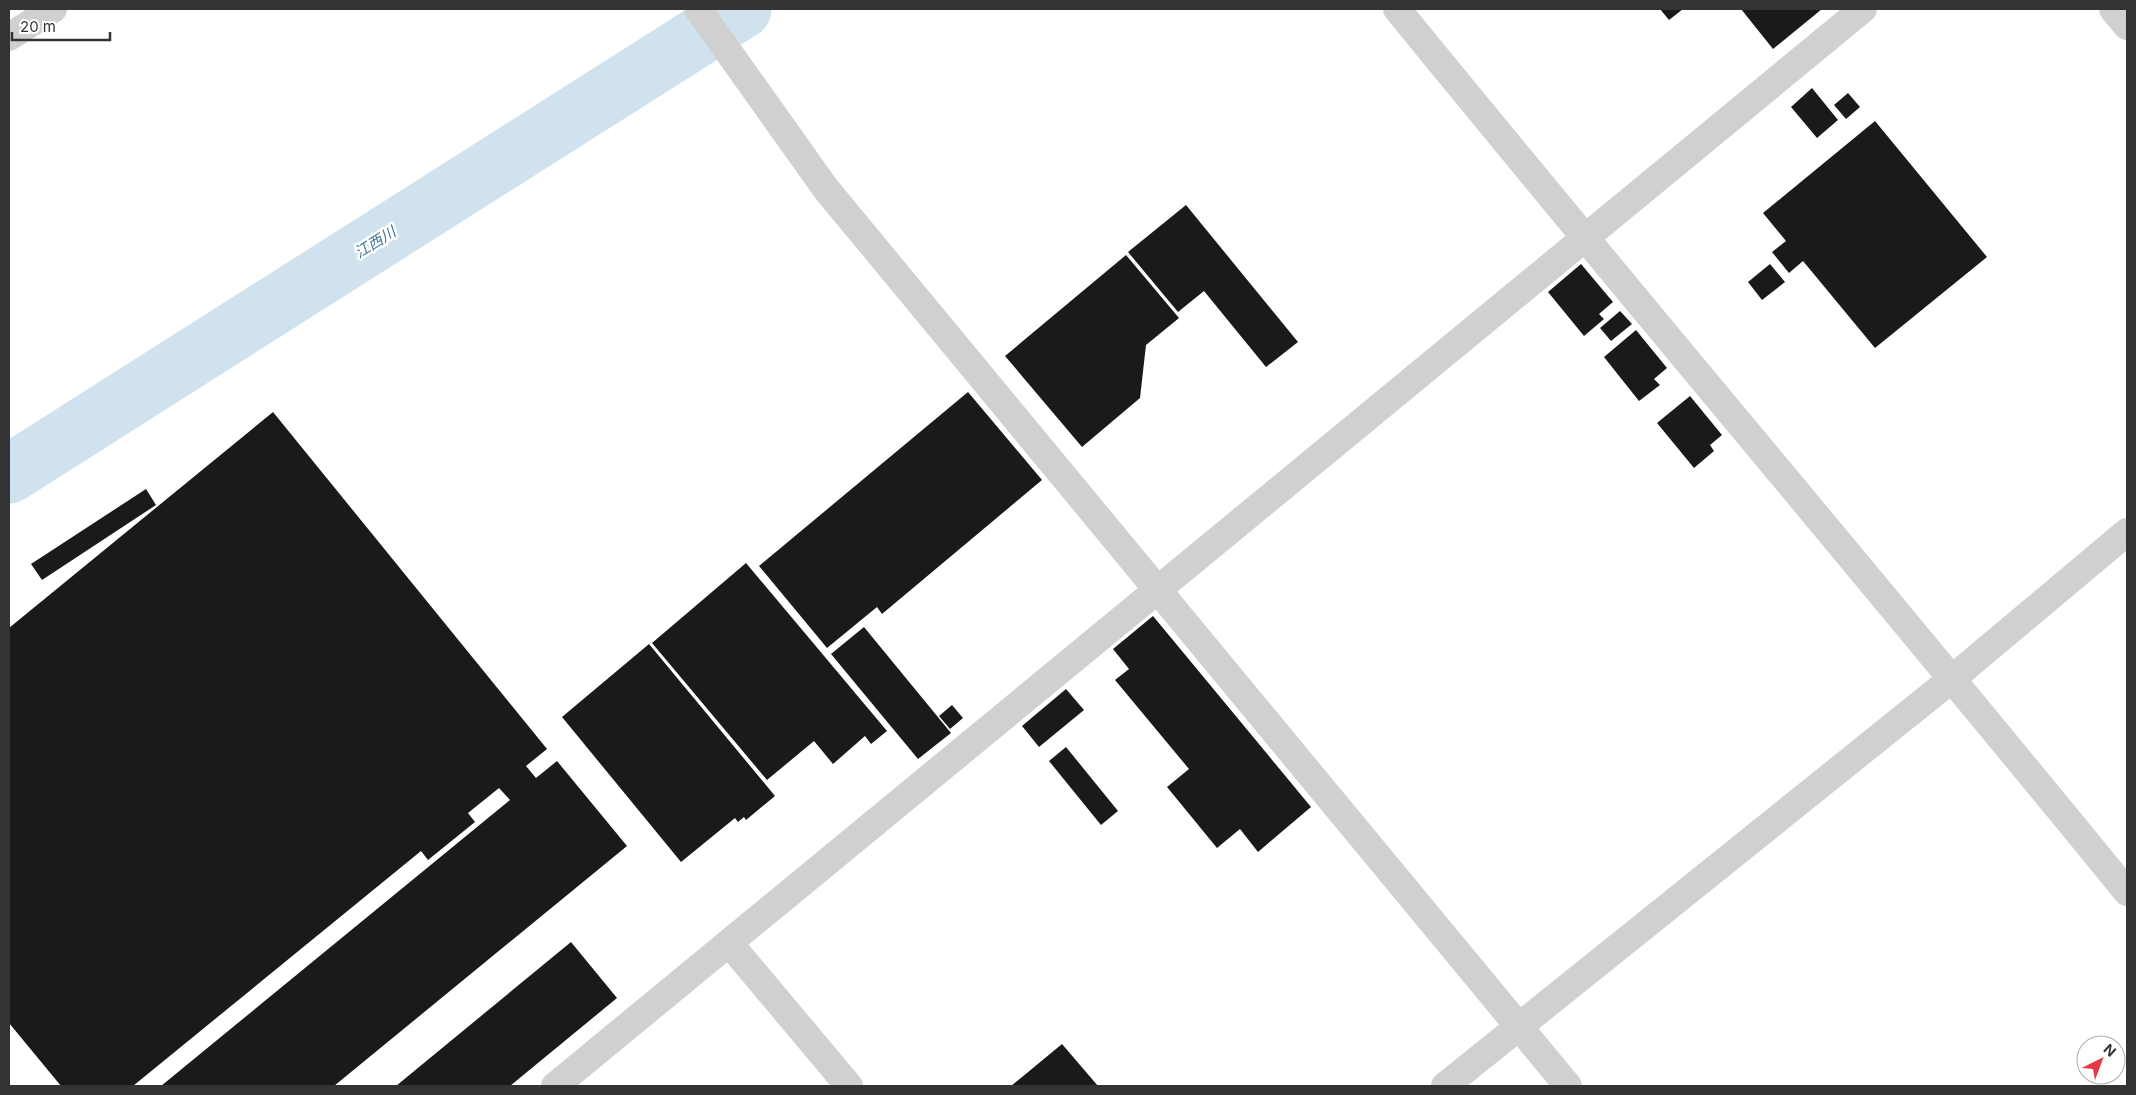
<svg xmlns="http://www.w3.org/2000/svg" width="2136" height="1095" font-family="Inter,'Noto Sans JP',sans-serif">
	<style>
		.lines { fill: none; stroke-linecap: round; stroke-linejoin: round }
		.river { stroke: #cfe2ee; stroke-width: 59 }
		.building { fill: #1a1a1a }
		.minor { stroke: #d0d0d0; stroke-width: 28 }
		.labels { text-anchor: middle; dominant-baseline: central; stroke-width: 5; stroke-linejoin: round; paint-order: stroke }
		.water-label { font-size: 15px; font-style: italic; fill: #3f7597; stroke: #fff }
	</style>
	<rect width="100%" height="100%" fill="#fff"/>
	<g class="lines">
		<path class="river" d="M9,474l733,-465"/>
	</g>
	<g class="building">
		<path d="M1660,9h23l-14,11z"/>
		<path d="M1741,9h81l-49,40z"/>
		<path d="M1812,88l26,32 -21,18 -26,-31z"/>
		<path d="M1848,93l12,14 -14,12 -12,-14z"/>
		<path d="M1875,121l112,136 -112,91 -72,-87 -14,12 -17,-21 14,-11 -23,-28z"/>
		<path d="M1186,205l112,137 -32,25 -62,-76 -26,21 -50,-60z"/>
		<path d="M1126,255l53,63 -33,27 -6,53 -58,49 -77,-91z"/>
		<path d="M1581,264l32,38 -14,12 5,5 -20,17 -36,-44z"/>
		<path d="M1770,264l15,18 -23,18 -14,-18z"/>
		<path d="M1620,311l12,13 -21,17 -11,-13z"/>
		<path d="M1636,330l31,38 -13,11 6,6 -21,16 -35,-44z"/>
		<path d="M968,392l74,88 -160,134 -5,-7 -50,41 -68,-82z"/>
		<path d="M1690,396l32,39 -12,10 4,6 -20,17 -37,-45z"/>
		<path d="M273,412l274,337 -21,17 10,12 21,-17 70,85 -293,240h-173l349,-286 -11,-12 -31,25 7,9 -47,38 -7,-9 -288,235h-72l-52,-63v-395z"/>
		<path d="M146,489l10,16 -114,75 -11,-16z"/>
		<path d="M746,563l141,168 -16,13 -6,-8 -32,28 -19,-23 -47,39 -115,-137z"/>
		<path d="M1153,616l158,191 -53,45 -18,-23 -23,19 -50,-61 22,-18 -74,-89 14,-11 -16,-20z"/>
		<path d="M864,627l87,106 -33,26 -87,-105z"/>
		<path d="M649,644l126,152 -29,24 -2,-3 -6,5 -3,-4 -54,44 -119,-145z"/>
		<path d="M1066,689l18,21 -45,37 -17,-21z"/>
		<path d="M952,705l11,13 -13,11 -11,-13z"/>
		<path d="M1066,747l52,64 -17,14 -52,-64z"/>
		<path d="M571,942l46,56 -107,88h-114z"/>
		<path d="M1062,1044l36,42h-87z"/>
	</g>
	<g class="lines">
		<g class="minor">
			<path d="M698,9l128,180 742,897"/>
			<path d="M1397,9c241,296 489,587 730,883"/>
			<path d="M2113,9l14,17"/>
			<path d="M9,37l44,-28"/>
			<path d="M729,943l120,143"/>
			<path d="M555,1086l1308,-1077"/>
			<path d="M1445,1086l508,-408 174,-146"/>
		</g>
	</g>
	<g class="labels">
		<g class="water-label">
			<text transform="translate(375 242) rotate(-32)">江西川</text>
		</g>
	</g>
	<rect width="2136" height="1095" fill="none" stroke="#333333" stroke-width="20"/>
	<g transform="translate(2101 1060) rotate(42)"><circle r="24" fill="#ffffff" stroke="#adadad"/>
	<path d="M0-4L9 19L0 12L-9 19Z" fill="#e63946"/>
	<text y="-8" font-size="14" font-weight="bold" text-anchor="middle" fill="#333333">N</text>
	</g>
	<path d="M12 32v8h98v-8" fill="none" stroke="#333333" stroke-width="2.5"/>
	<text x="20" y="32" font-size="15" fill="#333333" stroke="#ffffff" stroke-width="4" paint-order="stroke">20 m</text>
</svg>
